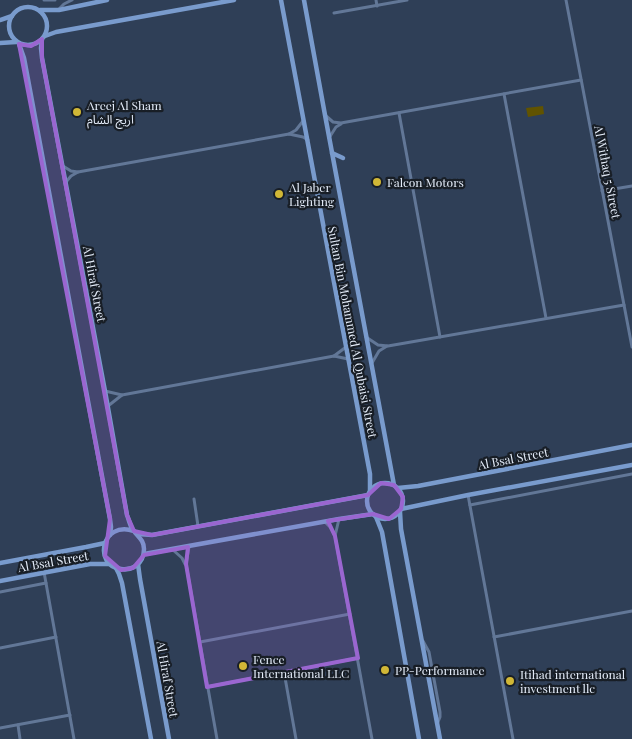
<svg xmlns="http://www.w3.org/2000/svg" width="632" height="739" font-family="'Playfair Display','Noto Sans Arabic',serif">
	<style>
		.built { fill: #2f3f57 }
		.green { fill: #615300 }
		.lines { fill: none; stroke-linecap: round; stroke-linejoin: round }
		.street { stroke: #627797; stroke-width: 3 }
		.secondary { stroke: #799bcd; stroke-width: 4.5 }
		.marked { fill: #9a66d0; fill-opacity: 0.2; stroke: #9a66d0; stroke-width: 4; stroke-linejoin: round }
		.poi-dot { fill: #d1b736; stroke: #181e26; stroke-width: 2 }
		.labels { text-anchor: middle; dominant-baseline: central; stroke-width: 4.5; stroke-linejoin: round; paint-order: stroke }
		.poi-label { font-size: 12px; fill: #e4ecf9; stroke: #181e26; text-anchor: start }
		.street-label { font-size: 12px; fill: #e4ecf9; stroke: #181e26 }
	</style>
	<rect width="100%" height="100%" fill="#2a3649"/>
	<rect class="built" x="0" y="0" width="632" height="739"/>
	<path class="green" d="M543,106l1,8 -16,3 -2,-9z"/>
	<g class="lines">
		<g class="street">
			<path d="M44,0h11"/>
			<path d="M376,0l1,6"/>
			<path d="M566,0l66,347"/>
			<path d="M59,9l5,-5 8,-4"/>
			<path d="M334,13l73,-13"/>
			<path d="M504,94l42,224"/>
			<path d="M399,113l41,224"/>
			<path d="M325,115l8,7 8,1 240,-43"/>
			<path d="M289,134l7,-4 7,-9"/>
			<path d="M329,138l7,-11 5,-3"/>
			<path d="M63,166l8,5 7,1 211,-38 14,3 5,3"/>
			<path d="M66,182l5,-6 7,-4"/>
			<path d="M602,191l30,-5"/>
			<path d="M366,337l12,8 10,1 236,-41"/>
			<path d="M334,356l12,-9"/>
			<path d="M372,363l7,-12 8,-5"/>
			<path d="M105,391l17,4 212,-39 14,3"/>
			<path d="M108,406l14,-11"/>
			<path d="M468,495l45,244"/>
			<path d="M194,499l4,27"/>
			<path d="M470,505l162,-31"/>
			<path d="M325,522l5,5 5,9 37,203"/>
			<path d="M335,536l4,-17"/>
			<path d="M189,547l-3,17 31,175"/>
			<path d="M173,550l9,8 3,6"/>
			<path d="M44,572l30,167"/>
			<path d="M0,592l46,-9"/>
			<path d="M494,637l138,-26"/>
			<path d="M423,641l6,11 11,60v5l-2,5"/>
			<path d="M200,642l150,-28"/>
			<path d="M0,648l56,-11"/>
			<path d="M284,672l12,67"/>
			<path d="M207,687l151,-29"/>
			<path d="M18,725l2,14"/>
			<path d="M0,728l70,-13"/>
		</g>
		<g class="secondary">
			<path d="M281,0l89,474v16"/>
			<path d="M304,0l21,115 69,370"/>
			<circle cx="28" cy="26" r="19"/>
			<path d="M40,10h19l48,-10"/>
			<path d="M0,20l12,-4"/>
			<path d="M45,36l11,-4 178,-32"/>
			<path d="M42,39l-1,9 1,10 63,333 22,124c2,5 3,11 6,15 5,7 11,10 11,19 0,7 -3,13 -8,17 -5,3 -10,4 -15,3 -28,-3 -20,-49 13,-38"/>
			<path d="M0,43l16,-1"/>
			<path d="M19,44l5,14 86,461 1,8 -1,8"/>
			<path d="M332,153l11,5"/>
			<circle cx="385" cy="501" r="18"/>
			<path d="M398,488l20,-2 214,-41"/>
			<path d="M401,509l67,-14 164,-30"/>
			<path d="M400,512l1,17 39,210"/>
			<path d="M376,517l6,15 37,207"/>
			<path d="M138,534l14,1 216,-40"/>
			<path d="M144,554l195,-35 34,-5"/>
			<path d="M0,563l86,-16 19,-4"/>
			<path d="M138,564l2,15 29,160"/>
			<path d="M116,568l3,6 3,9 29,156"/>
			<path d="M0,581l90,-17h20"/>
		</g>
	</g>
	<path class="marked" d="M42,39v19l85,457 7,16 18,4 216,-40 13,-12 13,2 9,12 -2,12 -12,10 -16,-5 -45,7 7,15 23,122 -151,29 -21,-123 2,-17 -44,8 -11,13 -12,2 -16,-14 5,-37 -91,-475 12,2z"/>
	<g class="poi-dot">
		<circle cx="77" cy="112" r="5"/>
		<circle cx="377" cy="182" r="5"/>
		<circle cx="279" cy="194" r="5"/>
		<circle cx="243" cy="666" r="5"/>
		<circle cx="385" cy="670" r="5"/>
		<circle cx="510" cy="681" r="5"/>
	</g>
	<g class="labels">
		<g class="poi-label">
			<text x="87" y="105">Areej Al Sham<tspan x="87" dy="14">اريج الشام</tspan></text>
			<text x="387" y="182">Falcon Motors</text>
			<text x="289" y="187">Al Jaber<tspan x="289" dy="14">Lighting</tspan></text>
			<text x="253" y="659">Fence<tspan x="253" dy="14">International LLC</tspan></text>
			<text x="395" y="670">PP-Performance</text>
			<text x="520" y="674">Itihad international<tspan x="520" dy="14">investment llc</tspan></text>
		</g>
		<g class="street-label">
			<text transform="translate(608 172) rotate(79)">Al Withaq 5 Street</text>
			<text transform="translate(95 284) rotate(79)">Al Hiraf Street</text>
			<text transform="translate(353 332) rotate(79)">Sultan Bin Mohammed Al Qubaisi Street</text>
			<text transform="translate(513 458) rotate(-11)">Al Bsal Street</text>
			<text transform="translate(53 561) rotate(-10)">Al Bsal Street</text>
			<text transform="translate(168 679) rotate(80)">Al Hiraf Street</text>
		</g>
	</g>
</svg>
